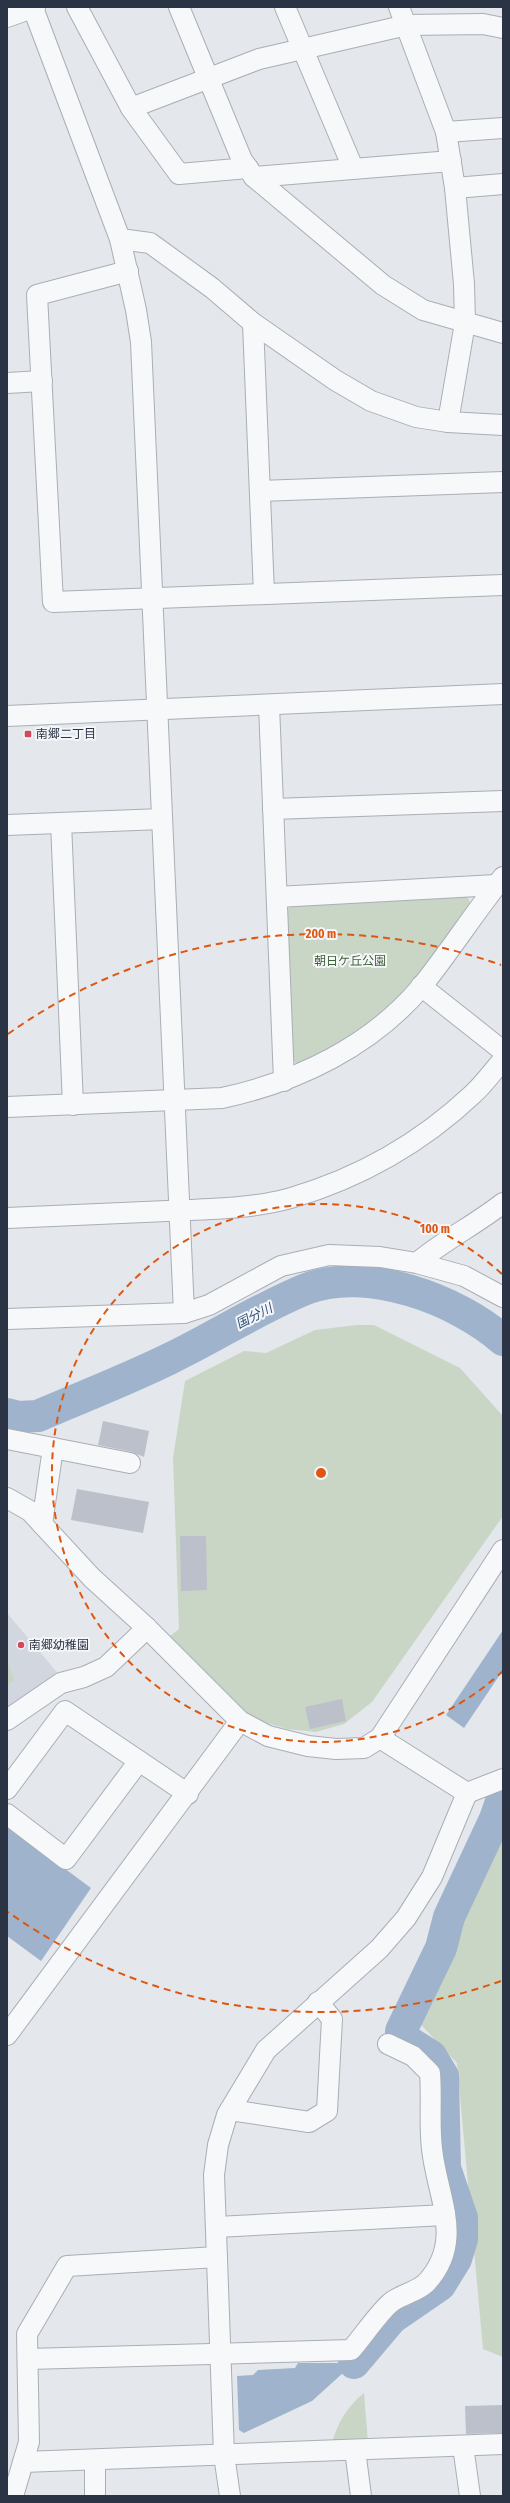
<svg xmlns="http://www.w3.org/2000/svg" width="510" height="2503" font-family="'Fira Sans Condensed','Noto Sans JP',sans-serif">
	<style>
		.built { fill: #d2d6de }
		.green { fill: #c9d6c5 }
		.water { fill: #9fb4cc }
		.lines { fill: none; stroke-linecap: round; stroke-linejoin: round }
		.river { stroke: #9fb4cc; stroke-width: 32 }
		.building { fill: #bbc0ca }
		.minor-casing { stroke: #a9aeb7; stroke-width: 22 }
		.minor { stroke: #f7f8fa; stroke-width: 20 }
		.ring { fill: none; stroke: #df570f; stroke-width: 2; stroke-dasharray: 7 5 }
		.poi-dot { fill: #d1495b; stroke: #f4f6f9; stroke-width: 1.5 }
		.labels { text-anchor: middle; dominant-baseline: central; stroke-width: 4; stroke-linejoin: round; paint-order: stroke }
		.poi-label { font-size: 12px; fill: #2b3445; stroke: #f4f6f9; text-anchor: start }
		.park-label { font-size: 12px; fill: #3f6138; stroke: #f4f6f9 }
		.water-label { font-size: 13px; font-style: italic; fill: #34527a; stroke: #f4f6f9 }
		.centre { fill: #df570f; stroke: #f4f6f9; stroke-width: 2 }
		.ring-label { font-size: 12px; text-anchor: middle; font-weight: bold; fill: #df570f; stroke: #f4f6f9; stroke-width: 4; stroke-linejoin: round; paint-order: stroke }
	</style>
	<rect width="100%" height="100%" fill="#e4e7ec"/>
	<path class="built" d="M7,1613l54,64 -54,35z"/>
	<g class="green">
		<path d="M466,894l6,12 -68,87 -28,28 -73,47 -11,-8 -6,-149 9,-9z"/>
		<path d="M357,1325h17l86,43 43,48v100l-131,186 -28,22 -28,8 -29,-3 -34,-10 -83,-83 9,-7 -6,-171 12,-77 59,-30 22,2 49,-23z"/>
		<path d="M7,1659l7,21 -7,6z"/>
		<path d="M503,1807v550l-20,-8 -26,-286 -49,-52z"/>
		<path d="M364,2393l4,50 -36,1c5,-21 15,-37 32,-51z"/>
	</g>
	<g class="water">
		<path d="M503,1630v40l-39,58 -18,-13z"/>
		<path d="M7,1826l84,62 -50,73 -34,-25z"/>
		<path d="M298,2363h56l-42,38 -68,32 -5,-3 -2,-54 16,-1 5,-5 37,-2z"/>
	</g>
	<g class="lines">
		<g class="river">
			<path d="M7,1414l11,3 20,-1c44,-19 88,-36 131,-57 46,-22 90,-51 137,-70 60,-24 152,11 197,51"/>
			<path d="M354,2363l38,-45 48,-33 16,-26 6,-20v-21l-17,-50 -2,-92 -12,-20 -30,-19v-6l40,-83 8,-31 46,-98 8,-23"/>
		</g>
	</g>
	<g class="building">
		<path d="M103,1421l46,10 -5,26 -12,-5 -34,-7z"/>
		<path d="M77,1489l72,13 -6,31 -72,-13z"/>
		<path d="M180,1536h26l1,54 -26,1z"/>
		<path d="M342,1699l4,22 -36,8 -5,-22z"/>
		<path d="M503,2405v28l-37,1 -1,-28z"/>
	</g>
	<g class="lines">
		<g class="minor-casing">
			<g id="minor">
				<path d="M77,7l54,101 48,66 69,-6"/>
				<path d="M179,7l63,153 12,17 129,108 40,25 80,23"/>
				<path d="M285,7l68,161"/>
				<path d="M399,7l47,125 9,56 9,96 1,39 -17,99"/>
				<path d="M33,8l87,231 16,71 5,32 43,971"/>
				<path d="M7,17l28,-10"/>
				<path d="M131,108l128,-49 148,-34 76,-1 20,4"/>
				<path d="M446,132l57,-4"/>
				<path d="M254,177l197,-16"/>
				<path d="M455,188l48,-4"/>
				<path d="M120,239l30,4 62,45 41,35 82,57 36,21 45,16 32,5 55,3"/>
				<path d="M128,271l-91,24 16,307 450,-17"/>
				<path d="M253,323l11,271"/>
				<path d="M7,383l35,-2"/>
				<path d="M260,491l243,-9"/>
				<path d="M269,705l15,376"/>
				<path d="M7,716l496,-22"/>
				<path d="M273,809l230,-8"/>
				<path d="M61,823l12,282"/>
				<path d="M7,825l155,-6"/>
				<path d="M277,897l219,-12"/>
				<path d="M421,986l82,65"/>
				<path d="M7,1107l215,-9c75,-16 150,-52 200,-112 28,-35 53,-74 81,-109"/>
				<path d="M7,1218c53,-2 107,-5 160,-7 41,-2 85,-2 124,-13 68,-20 131,-56 182,-104 11,-10 20,-23 30,-34"/>
				<path d="M417,1263c27,-23 58,-38 86,-60"/>
				<path d="M7,1319l177,-6 25,-8 72,-39 48,-11 51,2 37,6 47,13 39,21"/>
				<path d="M7,1439l123,24"/>
				<path d="M7,1498l23,13 62,67 55,50 93,93 28,15 40,10 28,3 28,-1 16,-10 123,-188"/>
				<path d="M42,1524l11,-76"/>
				<path d="M7,1720l54,-37 23,-6 22,-10 41,-39"/>
				<path d="M7,1789l58,-78 123,83"/>
				<path d="M467,1793l36,-14"/>
				<path d="M7,1814l59,45 73,-98"/>
				<path d="M7,2035l233,-314"/>
				<path d="M230,2110l79,12 18,-11 5,-92 -14,-17"/>
				<path d="M216,2227l229,-12"/>
				<path d="M28,2359l323,-9c11,-12 30,-41 42,-49 10,-7 26,-10 34,-19 38,-42 10,-85 5,-133 -3,-25 0,-51 -2,-76l-17,-17 -25,-12"/>
				<path d="M463,2446l7,50"/>
				<path d="M355,2450l6,46"/>
				<path d="M95,2460v36"/>
				<path d="M23,2462l480,-18"/>
				<path d="M13,2496l16,-54 -2,-108 40,-68 150,-9"/>
				<path d="M230,2496l-6,-41 -10,-280 4,-30 9,-30 39,-65 113,-101 27,-31 26,-41 35,-84 -87,-55"/>
			</g>
		</g>
		<use href="#minor" class="minor"/>
	</g>
	<g class="ring">
		<path d="M503 1671A269 269 0 1 1 503 1275"/>
		<path d="M501 1981A539 539 0 0 1 8 1912M8 1034A539 539 0 0 1 501 965"/>
	</g>
	<g class="poi-dot">
		<rect x="24" y="730" width="8" height="8" rx="2"/>
		<circle cx="21" cy="1645" r="4"/>
	</g>
	<g class="labels">
		<g class="poi-label">
			<text x="36" y="734">南郷二丁目</text>
			<text x="29" y="1645">南郷幼稚園</text>
		</g>
		<g class="park-label">
			<text x="350" y="961">朝日ケ丘公園</text>
		</g>
		<g class="water-label">
			<text transform="translate(254 1316) rotate(-27)">国分川</text>
		</g>
	</g>
	<circle cx="321" cy="1473" r="6" class="centre"/>
	<g class="ring-label">
		<text x="321" y="938">200 m</text>
		<text x="435" y="1233">100 m</text>
	</g>
	<rect width="510" height="2503" fill="none" stroke="#2b3445" stroke-width="16"/>
</svg>
